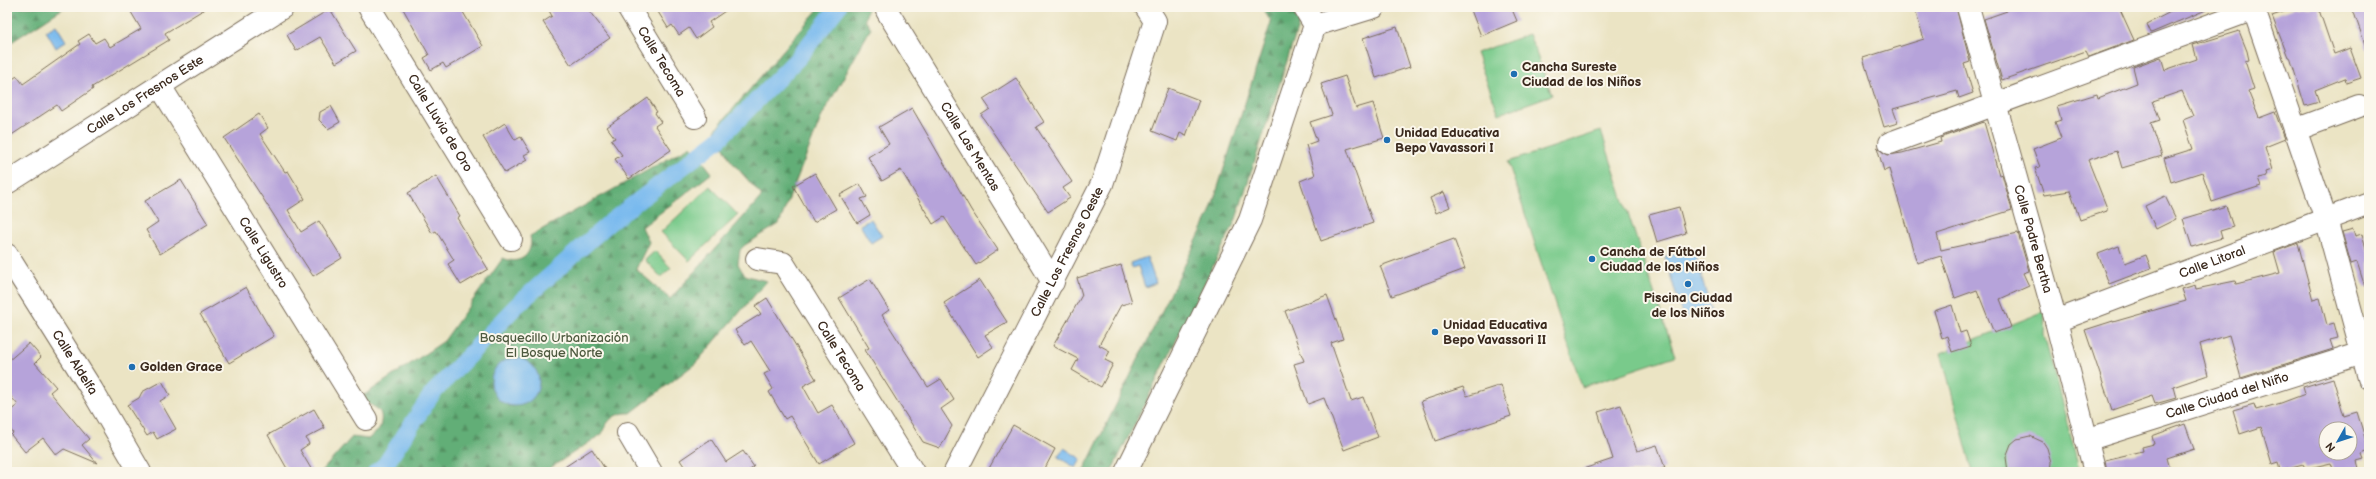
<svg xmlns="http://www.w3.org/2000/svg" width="2376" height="479" font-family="'Balsamiq Sans',sans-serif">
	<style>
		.green { fill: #79ca8b; stroke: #5a7a54 }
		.forest { fill: url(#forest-firs); stroke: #4e6c4a }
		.water { fill: #79baee; stroke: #5a7286 }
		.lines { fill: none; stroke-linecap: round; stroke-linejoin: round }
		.canal { stroke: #79baee; stroke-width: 17 }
		.building { fill: #b6a3da; fill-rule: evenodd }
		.minor-casing { stroke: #796b58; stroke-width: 24 }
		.minor { stroke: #fff; stroke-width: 22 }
		.poi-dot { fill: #1f6fb2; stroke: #fbf7ec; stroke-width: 1.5 }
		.labels { text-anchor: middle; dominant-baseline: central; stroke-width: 4; stroke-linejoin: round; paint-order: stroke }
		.street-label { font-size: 13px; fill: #3b2a1e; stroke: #fbf7ec }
		.poi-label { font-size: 13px; font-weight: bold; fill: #3b2a1e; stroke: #fbf7ec; text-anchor: start }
		.park-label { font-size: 13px; fill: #4e5a3f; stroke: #fbf7ec }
	</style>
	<defs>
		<pattern id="forest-firs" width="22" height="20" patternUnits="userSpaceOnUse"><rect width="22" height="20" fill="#62ae77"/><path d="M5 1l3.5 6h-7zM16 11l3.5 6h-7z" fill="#528e61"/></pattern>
	</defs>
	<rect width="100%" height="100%" fill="#fbf7ec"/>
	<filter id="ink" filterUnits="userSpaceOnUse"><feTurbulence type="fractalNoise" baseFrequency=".025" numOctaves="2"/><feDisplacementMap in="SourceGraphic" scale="8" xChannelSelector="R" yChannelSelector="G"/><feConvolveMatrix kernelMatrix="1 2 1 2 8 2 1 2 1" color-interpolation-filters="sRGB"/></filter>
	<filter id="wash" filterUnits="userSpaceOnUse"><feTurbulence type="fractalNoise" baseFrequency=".012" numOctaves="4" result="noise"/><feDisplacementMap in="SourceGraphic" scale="16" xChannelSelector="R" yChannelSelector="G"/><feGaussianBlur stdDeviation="0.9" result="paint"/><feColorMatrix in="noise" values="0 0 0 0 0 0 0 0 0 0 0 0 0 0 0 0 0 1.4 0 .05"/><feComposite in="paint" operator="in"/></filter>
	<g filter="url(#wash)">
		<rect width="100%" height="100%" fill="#ebe4c4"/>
		<g class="green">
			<path d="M1529,34l23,61 -53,19 -23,-61z"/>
			<path d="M1601,131l74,225 -93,31 -74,-225z"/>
			<path d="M710,186l28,29 -49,46 -28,-29z"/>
			<path d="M655,251l16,17 -10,9 -16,-17z"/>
			<path d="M2045,311l-1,24 36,137h-107l-32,-119z"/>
		</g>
		<g class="forest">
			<path d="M7,7h58l-58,38z"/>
			<path d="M820,7h48l-3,12 6,9 -50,90 -42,106 -34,21 -5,5 -2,14 4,7 5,5 20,5 -71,82 -65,50c-16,-1 -24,7 -29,21l-58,38h-223l31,-35 16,2 11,-9c9,-27 -10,-20 -18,-33l83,-56 59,-83c17,8 31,-4 27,-22l161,-90 21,27 -70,54 7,15 -13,27 34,30 92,-103 -31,-35 -16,-31z"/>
			<path d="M1262,7h29l9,14 -65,201 -124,250h-28l126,-257 62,-193z"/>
		</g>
		<g class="water">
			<path d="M56,25l10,16 -10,7 -10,-17z"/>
			<path d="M871,219l11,17 -11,7 -11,-18z"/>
			<path d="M1694,249l17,62 -28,7 -18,-61z"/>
			<path d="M1147,257l9,26 -11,4 -7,-21 -6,2 -2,-5z"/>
			<circle cx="515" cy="382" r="24"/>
			<path d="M1064,448l17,11 -5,9 -18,-11z"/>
		</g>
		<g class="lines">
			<path class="canal" d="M376,472l9,-7 47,-71 83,-87 94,-84 109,-83 81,-83 39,-50"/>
		</g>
		<g id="blocks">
			<g class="building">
				<path d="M128,7h80l-43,26 4,7 -77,47 1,2 -32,22 -4,-6 -50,33v-55l10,-7 6,8 57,-40 -2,-3 11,-7 6,9 9,-5 6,9 31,-18z"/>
				<path d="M402,7h58l23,39 -37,22 -3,-5 -12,7 -7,-12 5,-3z"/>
				<path d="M547,7h39l24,31 -39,27 -28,-43 9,-6z"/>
				<path d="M655,7h76l-22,15 3,5 -16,12 -7,-11 -10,7 -7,-10 -4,3z"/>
				<path d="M1479,7h32l6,14 -36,15 -10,-26z"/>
				<path d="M1914,7h42l14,55 -6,2 9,29 -14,5 -2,-7 -64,18 5,14 -14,4 -21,-69 61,-19z"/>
				<path d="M2006,7h113l15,33 -45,17 -3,-6 -84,29 -18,-61 23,-8z"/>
				<path d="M2180,7h33l-62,26 -4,-9z"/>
				<path d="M2297,7h21l16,47 16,-6 11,30 -15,5 -1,-5 -30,12 4,12 -14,4 -15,-49h-2l-16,-41z"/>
				<path d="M2352,7h17v43h-2z"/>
				<path d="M330,9l26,42 -20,12 -16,-26 -24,14 -9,-16z"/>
				<path d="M1397,27l13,40 -34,11 -13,-40z"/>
				<path d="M2239,31l8,20 2,9 -4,1 9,28 -6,2 11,27 16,-6 10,27 -20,8 7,23 -6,2 1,4 -9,2 3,8 -49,16 -10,-30 -31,10 -7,-24 29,-9 -10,-29 10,-4 -11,-25 -29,10 7,19 -9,3 11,33 -40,12 -5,-17 -29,9 19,48v3l-27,9 -10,-29 -26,4 -9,-27 5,-1 -7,-18 28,-11 -6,-16 6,-2 -4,-14 40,-12 1,4 39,-15 -4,-16 28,-10 4,13 32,-11 -4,-14z"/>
				<path d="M1345,76l11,32 17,-5 11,35 -37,11 26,74 -52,18 -21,-60 15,-6 -9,-30 11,-4 -7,-19 22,-7 -11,-31z"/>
				<path d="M1016,78l28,44 -8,5 36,55 -9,6 7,10 -22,14 -67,-97 9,-6 -7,-10z"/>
				<path d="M1168,88l31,12 -13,36 -6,-3 -3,8 -25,-10z"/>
				<path d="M648,98l9,14 -2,1 6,9 -6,4 16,24 -42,29 -14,-20 7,-4 -11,-15 4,-2 -8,-11z"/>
				<path d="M331,106l9,16 -12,7 -9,-9 1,-8z"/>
				<path d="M912,108l59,102 27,40 -22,15 -32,-48 -11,7 -32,-54 -19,11 -14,-24 21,-13 -10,-17z"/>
				<path d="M259,114l9,14 -8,6 25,38 3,-1 17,28 -17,11 13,22 18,-11 23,37 -29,18 -89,-138z"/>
				<path d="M1984,122l15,53 3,-1 10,36 -75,24 4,16 77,-17 11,38 -6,2 6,13 -29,13 11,28 -17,6 -17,-43 -22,8 -14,-42 -24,7 -28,-94 -5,2 -7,-24 11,8 14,-2 39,-11 -1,-4z"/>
				<path d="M505,123l10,17 6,-3 9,15 -6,3 3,5 -22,13 -22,-36z"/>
				<path d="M815,173l21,36 -22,13 -21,-36z"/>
				<path d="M436,176l24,40 -3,2 31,51 -27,16 -13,-21 6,-4 -18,-29 -4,2 -24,-40z"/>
				<path d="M181,180l27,44 -48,30 -14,-24 12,-8 -13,-21z"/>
				<path d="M860,184l7,13 -6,2 9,16 -13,8 -17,-28z"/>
				<path d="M1444,192l6,15 -14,6 -6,-15z"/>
				<path d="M2165,196l11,23 -20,10 -11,-23z"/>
				<path d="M2226,206l7,21 -13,4 2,7 -30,9 -9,-28z"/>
				<path d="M1679,207l7,26 -29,9 -8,-27z"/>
				<path d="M2353,229l2,7 7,-2 7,25v27l-4,1 -8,-25 -6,2 -9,-32z"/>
				<path d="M1454,239l11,30 -73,27 -12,-30z"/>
				<path d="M2298,243l15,57 7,-2 7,27 7,-2 4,15 -8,2 3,9 -92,29 -12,-43 -29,9 8,31 -35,12 3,11 -21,6 -3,-8 -40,14 -27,-80 28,-9v1l73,-21 -4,-12 13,-4 1,4 39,-8 1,3 44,-11 -6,-21z"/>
				<path d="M2119,246l6,17 21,-8 5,13 -42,16 -11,-30z"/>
				<path d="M1121,265l11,37 -11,3 -22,40 11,6 -5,9 8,4 -12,23 -29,-17 6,-11 -25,-13 29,-51 -5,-17z"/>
				<path d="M870,279l19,31 -7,5 46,72 13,-8 13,21 -13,9 11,17 -12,22 -17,-6 -58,-92 4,-2 -30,-50z"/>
				<path d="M980,280l27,42 -22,13 8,12 -15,10 -34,-54z"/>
				<path d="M246,287l28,49 -45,27 -29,-49z"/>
				<path d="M1327,295l16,44 -12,4 20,58 12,-4 15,40 -34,13 -20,-52 -16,6 -14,-40 10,-3 -19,-50z"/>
				<path d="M767,298l49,81 -13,7 15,27 14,-8 22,38 -35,21 -29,-48 -5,3 -16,-27 4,-3 -9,-15 6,-3 -19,-30 -6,4 -10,-15 26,-16 -6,-8z"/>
				<path d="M1952,305l8,28 6,-2 5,15 -19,6 -5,-16 -5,2 -8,-27z"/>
				<path d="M29,343l12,14 -6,6 21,24 -6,5 39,47 -7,6 15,18 -33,-14 -8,6 -13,-17 -18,14 -14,-17 2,-2 -6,-8v-12l11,-8 -11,-13v-30z"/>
				<path d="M2333,378l11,38 13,-4 12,39 -7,3 2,5 -7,2 3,11h-26l-3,-9 -26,6 -2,-4 -23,6 -2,-9 -6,2 -11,-37 -21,7 -7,-24 21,-6 2,6 25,-7 24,-9 -2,-7zM2326,429h24v24h-24z"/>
				<path d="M162,381l8,14 -10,6 16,28 -19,10 -4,-7 -6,4 -20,-31 12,-7 3,-6z"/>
				<path d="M1501,385l10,31 -76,25 -14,-40 42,-14 4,9z"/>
				<path d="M1621,405l16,46 20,-6 8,23 -11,4h-71v-3l30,-10 -15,-47z"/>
				<path d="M314,409l11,19 -19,10 3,6 -9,6 13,22h-24l-21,-37z"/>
				<path d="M2185,424l9,25 -27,9 4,14h-64l-2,-12 38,-9 -1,-4 12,-3 -2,-8z"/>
				<path d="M1013,425l42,24 -12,23h-56z"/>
				<path d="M2030,436l13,6 4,6 4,14 -1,10h-42l-2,-15 5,-13 6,-5z"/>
				<path d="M711,439l15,23 17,-11 11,16 -7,5h-59l-8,-12z"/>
				<path d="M592,449l15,23h-50z"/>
			</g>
		</g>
	</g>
	<g filter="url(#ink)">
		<use href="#blocks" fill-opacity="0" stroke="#796b58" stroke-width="1"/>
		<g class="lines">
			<g class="minor-casing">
				<g id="minor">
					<path id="s1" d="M369,7l142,232"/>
					<path id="s2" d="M628,7l67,110"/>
					<path id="s3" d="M1968,7l88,314 39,151"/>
					<path d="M2253,7l73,212 43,159"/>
					<path id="s4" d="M887,11l166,271"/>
					<path d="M1315,25l59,-18"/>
					<path id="s5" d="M160,86l206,333"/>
					<path d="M2295,130l64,-24"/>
					<path d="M1890,143l364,-134"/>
					<path id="s6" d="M7,183l276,-176"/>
					<path id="s7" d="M7,255l85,135 48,82"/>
					<path id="s8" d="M757,259l26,4 130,209"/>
					<path id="s9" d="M2056,321l313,-118"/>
					<path d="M628,433l23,39"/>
					<path id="s10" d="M2086,440l283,-89"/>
					<path id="s11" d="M955,472l147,-288 53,-163 -9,-14"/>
					<path d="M1126,472l124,-252 65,-195 -11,-18"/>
				</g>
			</g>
			<use href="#minor" class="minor"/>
		</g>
	</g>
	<g class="poi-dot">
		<circle cx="1514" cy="74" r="4"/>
		<circle cx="1387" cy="140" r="4"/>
		<circle cx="1592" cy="259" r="4"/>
		<circle cx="1688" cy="284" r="4"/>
		<circle cx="1435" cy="332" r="4"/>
		<circle cx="132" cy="367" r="4"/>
	</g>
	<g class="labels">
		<g class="street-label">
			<text stroke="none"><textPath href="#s2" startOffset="64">Calle Tecoma</textPath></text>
			<text stroke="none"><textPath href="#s6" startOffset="164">Calle Los Fresnos Este</textPath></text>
			<text stroke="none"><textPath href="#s1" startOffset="136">Calle Lluvia de Oro</textPath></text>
			<text stroke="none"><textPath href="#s4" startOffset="159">Calle Las Mentas</textPath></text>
			<text stroke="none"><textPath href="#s3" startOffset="241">Calle Padre Bertha</textPath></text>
			<text stroke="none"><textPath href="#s11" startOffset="247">Calle Los Fresnos Oeste</textPath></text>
			<text stroke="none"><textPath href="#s5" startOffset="196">Calle Ligustro</textPath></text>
			<text stroke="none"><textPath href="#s9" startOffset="167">Calle Litoral</textPath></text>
			<text stroke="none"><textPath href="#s8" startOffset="136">Calle Tecoma</textPath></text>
			<text stroke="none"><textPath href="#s7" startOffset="127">Calle Aldelfa</textPath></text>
			<text stroke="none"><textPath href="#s10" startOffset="148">Calle Ciudad del Niño</textPath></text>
		</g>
		<g class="poi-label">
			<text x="1522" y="67">Cancha Sureste<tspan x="1522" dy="15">Ciudad de los Niños</tspan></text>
			<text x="1395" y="133">Unidad Educativa<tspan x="1395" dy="15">Bepo Vavassori I</tspan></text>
			<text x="1600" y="252">Cancha de Fútbol<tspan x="1600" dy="15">Ciudad de los Niños</tspan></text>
			<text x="1688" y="298" text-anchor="middle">Piscina Ciudad<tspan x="1688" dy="15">de los Niños</tspan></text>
			<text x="1443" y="325">Unidad Educativa<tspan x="1443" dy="15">Bepo Vavassori II</tspan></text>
			<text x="140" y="367">Golden Grace</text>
		</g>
		<g class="park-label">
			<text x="554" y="338">Bosquecillo Urbanización<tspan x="554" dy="15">El Bosque Norte</tspan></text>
		</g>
	</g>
	<rect width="2376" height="479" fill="none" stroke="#fbf7ec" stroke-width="24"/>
	<g transform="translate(2338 441) rotate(231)"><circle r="19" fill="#fbf7ec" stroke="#aea59a"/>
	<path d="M0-3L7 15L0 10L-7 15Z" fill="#1f6fb2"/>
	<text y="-6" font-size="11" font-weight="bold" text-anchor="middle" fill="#3b2a1e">N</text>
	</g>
</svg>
